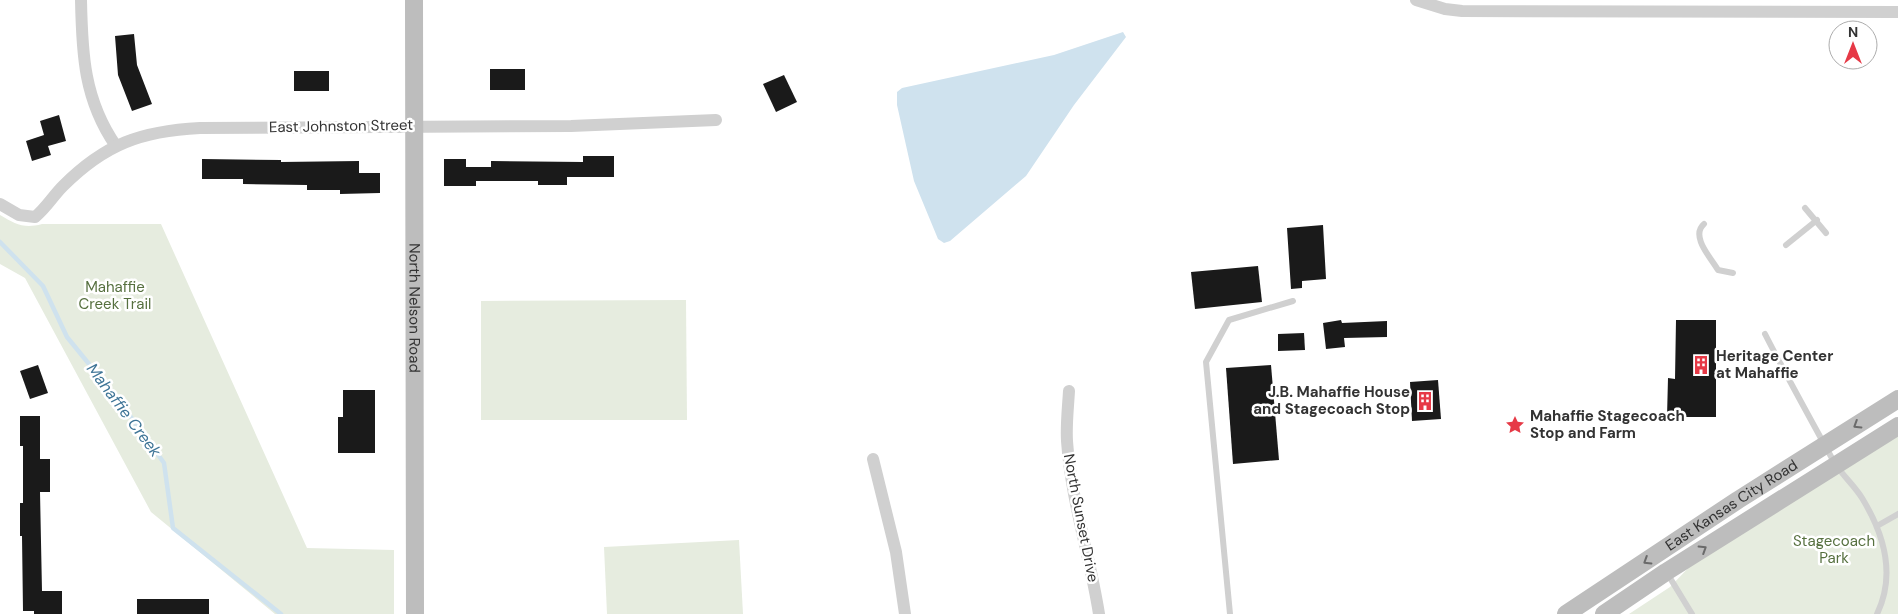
<svg xmlns="http://www.w3.org/2000/svg" width="1898" height="614" font-family="'DM Sans',sans-serif">
	<style>
		.green { fill: #e6ecdf }
		.water { fill: #cfe2ee }
		.lines { fill: none; stroke-linecap: round; stroke-linejoin: round }
		.stream { stroke: #cfe2ee; stroke-width: 4.5 }
		.building { fill: #1a1a1a }
		.lane { stroke: #d0d0d0; stroke-width: 6 }
		.street { stroke: #d0d0d0; stroke-width: 12 }
		.secondary { stroke: #bdbdbd; stroke-width: 18 }
		.oneway { stroke: #6a6a6a }
		.labels { text-anchor: middle; dominant-baseline: central; stroke-width: 5; stroke-linejoin: round; paint-order: stroke }
		.street-label { font-size: 15px; fill: #333; stroke: #fff }
		.park-label { font-size: 15px; fill: #56703f; stroke: #fff }
		.poi-label { font-size: 15px; font-weight: bold; fill: #333; stroke: #fff; text-anchor: start }
		.water-label { font-size: 16px; font-style: italic; fill: #3f7597; stroke: #fff }
	</style>
	<rect width="100%" height="100%" fill="#fff"/>
	<g class="green">
		<path d="M0,215c15,9 24,14 42,9h119l146,324 87,2v64h-119l-124,-102 -126,-234 -25,-14z"/>
		<path d="M686,300l1,120h-206v-119z"/>
		<path d="M1898,432v182h-269l41,-27 25,-26z"/>
		<path d="M739,540l4,74h-136l-3,-67z"/>
	</g>
	<path class="water" d="M1123,32l3,5 -52,68 -48,71 -76,65 -6,2 -6,-4 -24,-58 -17,-76v-13l5,-4 152,-33z"/>
	<g class="lines">
		<path class="stream" d="M0,242l43,44 24,51 53,65 44,61 9,65 108,86"/>
	</g>
	<g class="building">
		<path d="M134,34l3,31 15,39 -20,7 -14,-36 -3,-39z"/>
		<rect x="490" y="69" width="35" height="21"/>
		<rect x="294" y="71" width="35" height="20"/>
		<path d="M784,75l13,27 -21,10 -13,-28z"/>
		<path d="M59,115l7,26 -18,5 3,9 -19,6 -6,-20 18,-6 -4,-14z"/>
		<path d="M583,156h31v21h-47v8h-29v-4h-62v5h-32v-27h22v8h25v-6l92,1z"/>
		<path d="M202,159l79,1v2l78,-1v12h21v20l-40,1v-4h-33v-5l-64,-1v-5h-41z"/>
		<path d="M1323,225l3,54 -24,2v7l-11,1 -4,-61z"/>
		<path d="M1258,266l4,36 -67,7 -4,-37z"/>
		<path d="M1341,320l1,3 45,-2v16l-43,1 1,9 -19,2 -3,-26z"/>
		<path d="M1676,320h40v97h-49l1,-39 7,1z"/>
		<path d="M1304,333l1,17 -27,1v-17z"/>
		<path d="M38,365l10,28 -18,6 -10,-28z"/>
		<path d="M1271,365l8,95 -46,4 -7,-96z"/>
		<path d="M1438,380l3,39 -29,2 -2,-39z"/>
		<path d="M343,390h32v63h-37v-36h5z"/>
		<path d="M20,416h20v43h10v33h-10l2,99h20v23h-28v-3h-11l-1,-75h-2v-33h3v-57h-3z"/>
		<rect x="137" y="599" width="72" height="15"/>
	</g>
	<g class="lines">
		<g class="lane">
			<path d="M1805,208l21,25"/>
			<path d="M1704,224c-14,12 7,34 14,46l15,3"/>
			<path d="M1786,245l31,-25"/>
			<path d="M1765,334c22,43 46,86 69,128 8,13 20,23 28,36 22,36 34,77 15,116"/>
			<path d="M1877,526l21,-12"/>
			<path d="M1667,573l25,41"/>
			<path d="M1230,614l-24,-252 23,-42 64,-19"/>
		</g>
		<g class="street">
			<path d="M81,0c1,54 3,100 35,146"/>
			<path d="M1416,0l29,9 17,2 436,1"/>
			<path d="M0,204l19,11 16,2c11,-9 18,-21 28,-31 42,-42 78,-55 137,-58l371,-2 145,-6"/>
			<path d="M1069,391c-1,17 -3,34 -2,50 4,59 23,115 32,173"/>
			<path d="M873,459l23,93 9,62"/>
		</g>
		<g class="secondary">
			<path id="s1" d="M414,0l1,614"/>
			<path id="s2" d="M1566,614l172,-114 160,-101"/>
			<path d="M1604,614l62,-42 232,-146"/>
		</g>
	</g>
	<defs><path id="oneway-chevron" d="M-2-3.5L2.5 0L-2 3.5" fill="none" stroke-width="1.6" stroke-linecap="round" stroke-linejoin="round" transform="scale(1.25)"/></defs>
	<g class="oneway">
		<use href="#oneway-chevron" transform="translate(1857 425) rotate(148)"/>
		<use href="#oneway-chevron" transform="translate(1703 549) rotate(-32)"/>
		<use href="#oneway-chevron" transform="translate(1647 561) rotate(148)"/>
	</g>
	<defs>
		<g id="building-bare" transform="scale(1.5)"><path d="M-4-6H4V6H1V3H-1V6H-4ZM-2.5-4.3h1.7v1.8h-1.7ZM.8-4.3h1.7v1.8H.8ZM-2.5-1h1.7V.8h-1.7ZM.8-1h1.7V.8H.8Z" fill="#e63946" stroke="#fff" stroke-width="2.5" paint-order="stroke"/></g>
		<g id="sight-bare" transform="scale(1.5)"><path d="M0-6L1.8-2.2L6-1.7L2.9 1.2L3.7 5.4L0 3.3L-3.7 5.4L-2.9 1.2L-6-1.7L-1.8-2.2Z" fill="#e63946" stroke="#fff" stroke-width="2.5" paint-order="stroke"/></g>
	</defs>
	<g fill-rule="evenodd">
		<use href="#building-bare" x="1701" y="365"/>
		<use href="#building-bare" x="1425" y="401"/>
		<use href="#sight-bare" x="1515" y="425"/>
	</g>
	<g class="labels">
		<g class="street-label">
			<text transform="translate(341 126) rotate(-1)">East Johnston Street</text>
			<text stroke="none"><textPath href="#s1" startOffset="308">North Nelson Road</textPath></text>
			<text stroke="none"><textPath href="#s2" startOffset="198">East Kansas City Road</textPath></text>
			<text transform="translate(1081 518) rotate(79)">North Sunset Drive</text>
		</g>
		<g class="park-label">
			<text x="115" y="287">Mahaffie<tspan x="115" dy="17">Creek Trail</tspan></text>
			<text x="1834" y="541">Stagecoach<tspan x="1834" dy="17">Park</tspan></text>
		</g>
		<g class="poi-label">
			<text x="1716" y="356">Heritage Center<tspan x="1716" dy="17">at Mahaffie</tspan></text>
			<text x="1410" y="392" text-anchor="end">J.B. Mahaffie House<tspan x="1410" dy="17">and Stagecoach Stop</tspan></text>
			<text x="1530" y="416">Mahaffie Stagecoach<tspan x="1530" dy="17">Stop and Farm</tspan></text>
		</g>
		<g class="water-label">
			<text transform="translate(124 410) rotate(53)">Mahaffie Creek</text>
		</g>
	</g>
	<g transform="translate(1853 45)"><circle r="24" fill="#ffffff" stroke="#adadad"/>
	<path d="M0-4L9 19L0 12L-9 19Z" fill="#e63946"/>
	<text y="-8" font-size="14" font-weight="bold" text-anchor="middle" fill="#333333">N</text>
	</g>
</svg>
